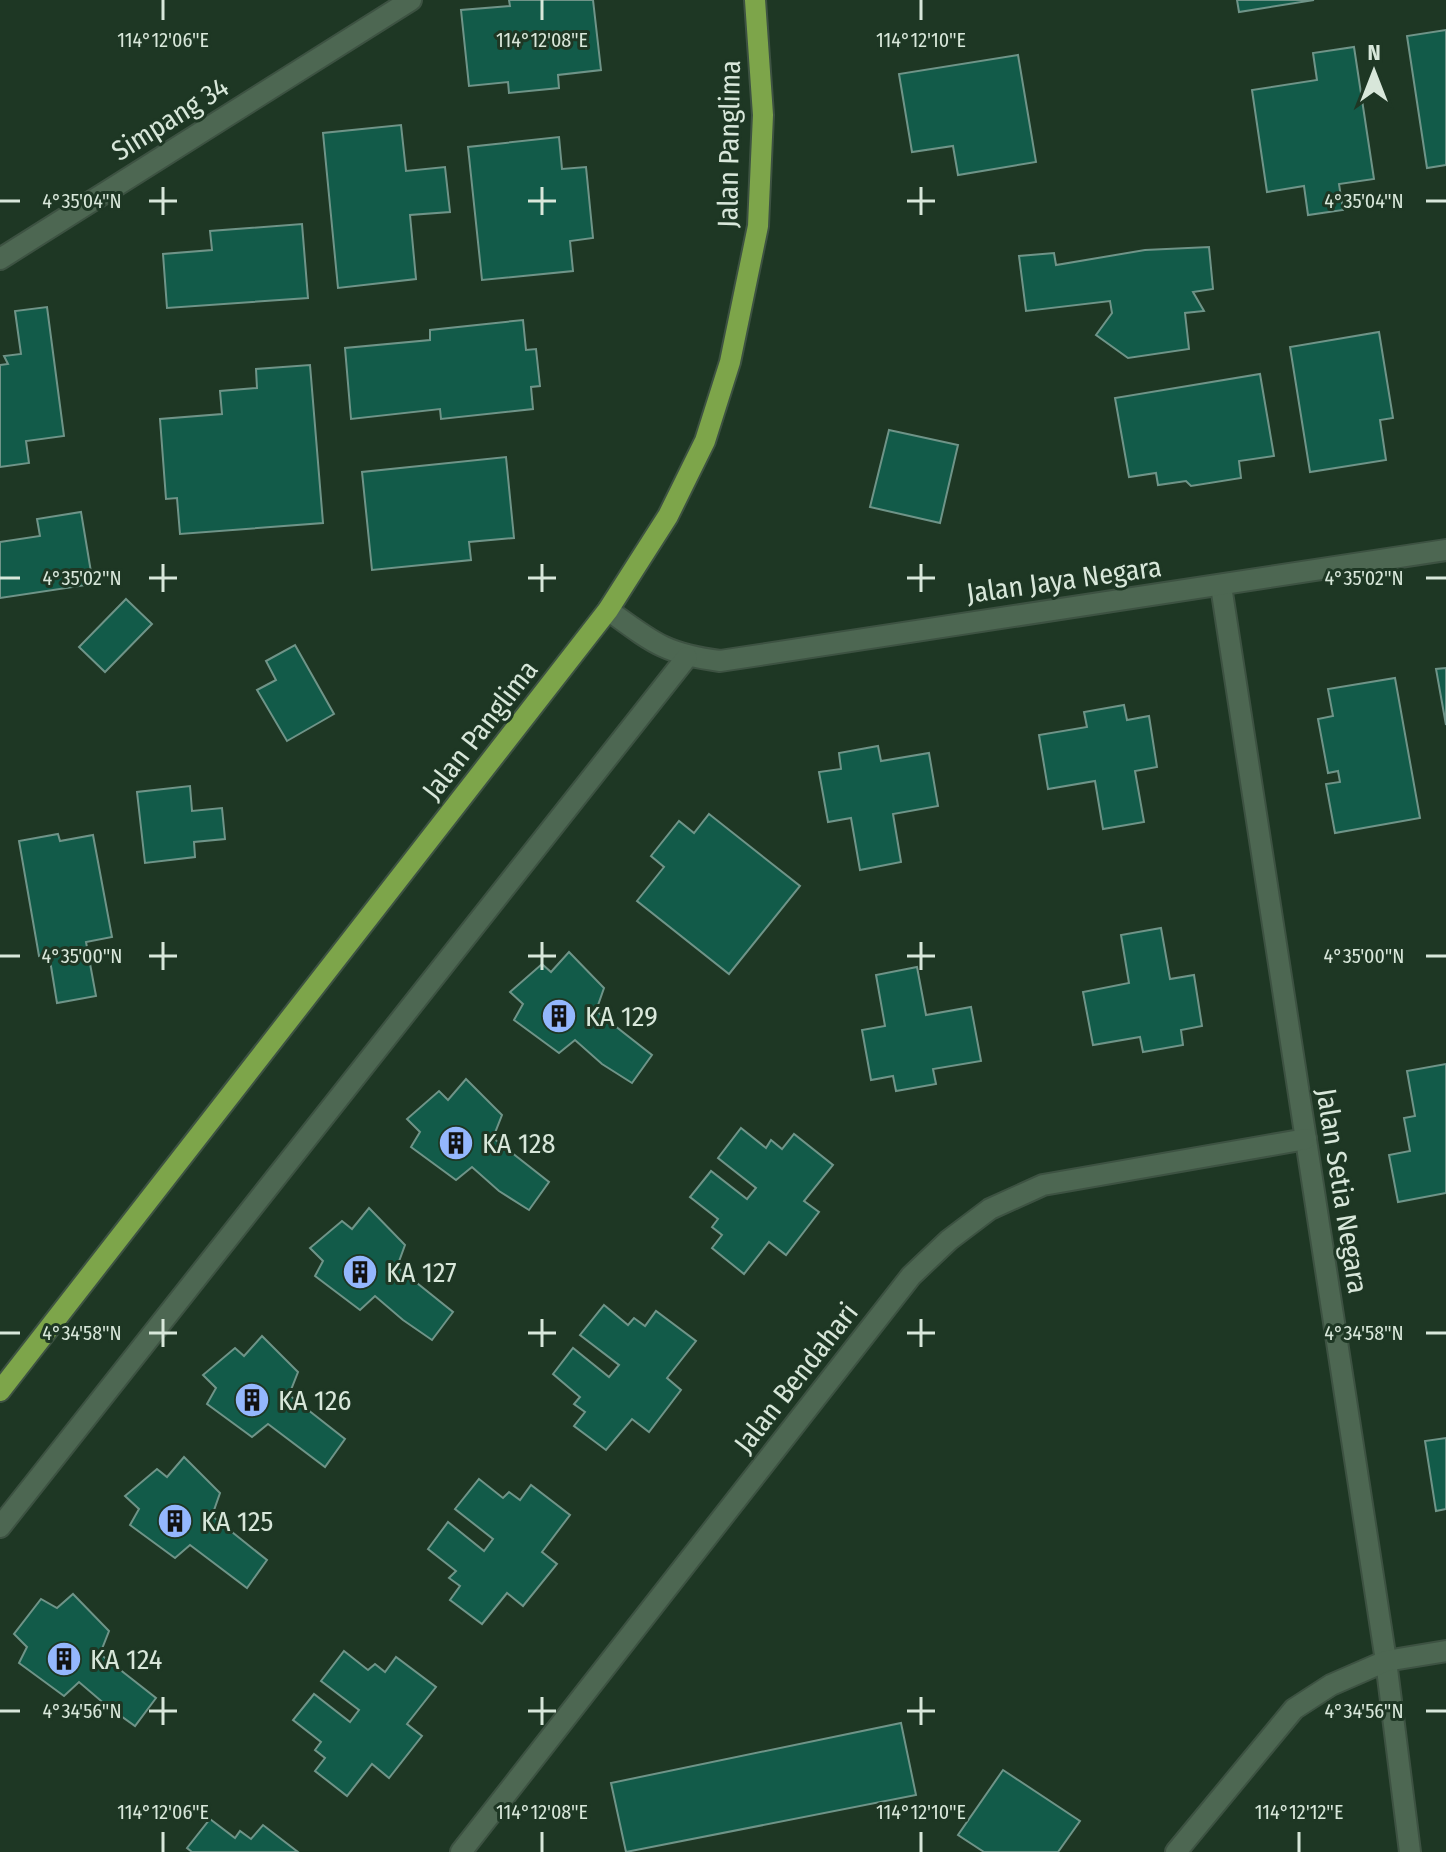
<svg xmlns="http://www.w3.org/2000/svg" width="1446" height="1852" font-family="'Fira Sans Condensed',sans-serif">
	<style>
		.building { fill: #125b49; stroke: #6f9488; stroke-width: 2 }
		.lines { fill: none; stroke-linecap: round; stroke-linejoin: round }
		.minor-casing { stroke: #3d5242; stroke-width: 24 }
		.major-casing { stroke: #3d5242; stroke-width: 24 }
		.minor { stroke: #4d6752; stroke-width: 20 }
		.major { stroke: #7da54a; stroke-width: 20 }
		.ticks { fill: none; stroke: #d8e7da; stroke-width: 3 }
		.labels { text-anchor: middle; dominant-baseline: central; stroke-width: 6; stroke-linejoin: round; paint-order: stroke }
		.street-label { font-size: 28px; fill: #d8e7da; stroke: #1e3724 }
		.poi-label { font-size: 28px; fill: #d8e7da; stroke: #1e3724; text-anchor: start }
		.ticks-label { font-size: 20px; text-anchor: middle; fill: #d8e7da; stroke: #1e3724; stroke-width: 6; stroke-linejoin: round; paint-order: stroke }
	</style>
	<rect width="100%" height="100%" fill="#1e3724"/>
	<g class="building">
		<path d="M509,0h84l8,70 -43,5 1,13 -50,5 -1,-11 -39,4 -8,-76 49,-4z"/>
		<path d="M1237,0h77l-75,12z"/>
		<path d="M1446,30v135l-19,3 -20,-132z"/>
		<path d="M1354,47l20,132 -35,5 4,26 -35,5 -4,-29 -37,6 -15,-102 65,-10 -4,-27z"/>
		<path d="M1018,55l18,107 -78,13 -5,-29 -41,6 -13,-78z"/>
		<path d="M401,125l5,46 39,-4 5,45 -40,3 6,64 -78,9 -15,-155z"/>
		<path d="M559,137l3,32 24,-2 7,71 -23,3 3,30 -91,9 -14,-133z"/>
		<path d="M302,224l6,74 -141,10 -4,-54 49,-4 -2,-19z"/>
		<path d="M1209,247l4,42 -20,3 11,19 -19,2 4,36 -61,9 -32,-23 16,-22 -2,-12 -84,10 -7,-55 35,-3 2,12 89,-15z"/>
		<path d="M47,307l17,129 -38,5 3,22 -29,4v-102l8,-1 -4,-8 17,-2 -6,-43z"/>
		<path d="M523,320l3,30 10,-1 4,37 -9,1 2,22 -92,10 -1,-10 -89,10 -6,-71 85,-8v-10z"/>
		<path d="M1379,332l14,86 -13,2 6,40 -76,12 -20,-125z"/>
		<path d="M310,365l13,158 -143,11 -3,-36 -11,1 -6,-80 62,-5 -2,-23 37,-3 -1,-19z"/>
		<path d="M1260,374l14,82 -35,5 2,17 -50,8 -5,-5 -28,4 -2,-12 -27,4 -14,-79z"/>
		<path d="M889,430l69,15 -18,78 -70,-16z"/>
		<path d="M506,457l8,81 -45,4 2,18 -99,10 -10,-98z"/>
		<path d="M81,512l12,72 -93,14v-56l40,-6 -3,-17z"/>
		<path d="M126,599l26,25 -47,48 -26,-25z"/>
		<path d="M295,645l39,69 -47,27 -30,-51 19,-10 -10,-19z"/>
		<path d="M1446,668v57l-10,-56z"/>
		<path d="M1395,678l25,140 -85,15 -9,-49 14,-2 -2,-11 -10,2 -10,-54 15,-3 -5,-27z"/>
		<path d="M1124,705l3,15 22,-4 8,51 -22,4 9,51 -41,7 -8,-48 -47,8 -9,-54 48,-8 -3,-15z"/>
		<path d="M878,746l3,15 48,-8 9,53 -45,8 8,48 -41,8 -9,-52 -23,4 -9,-50 22,-3 -2,-16z"/>
		<path d="M190,786l2,25 30,-3 3,31 -31,3 1,15 -50,6 -8,-71z"/>
		<path d="M709,814l91,72 -71,88 -92,-73 27,-34 -13,-11 28,-35 15,12z"/>
		<path d="M58,834l2,7 33,-6 19,102 -26,5 10,54 -39,7 -8,-49 -10,2 -20,-115z"/>
		<path d="M1161,928l9,51 24,-4 8,51 -21,4 2,15 -40,7 -3,-15 -47,8 -10,-53 46,-9 -8,-48z"/>
		<path d="M569,952l35,36 -8,23 56,44 -20,28 -30,-19 -27,-24 -16,13 -45,-33 9,-16 -13,-12 32,-28 9,8z"/>
		<path d="M917,967l9,48 45,-8 10,54 -48,8 3,15 -40,7 -3,-15 -22,4 -9,-50 23,-4 -9,-51z"/>
		<path d="M1446,1064v129l-48,9 -9,-47 21,-4 -6,-33 11,-2 -8,-45z"/>
		<path d="M466,1079l36,36 -9,23 56,44 -20,28 -30,-19 -27,-24 -16,13 -45,-33 9,-15 -13,-13 32,-28 9,9z"/>
		<path d="M741,1128l25,20 5,-8 11,9 12,-15 39,31 -29,36 15,11 -33,43 -17,-13 -25,32 -32,-26 10,-13 -10,-8 6,-8 -28,-22 21,-26 36,28 9,-11 -38,-30z"/>
		<path d="M369,1208l36,37 -8,22 56,45 -21,28 -29,-20 -28,-24 -15,14 -45,-34 8,-15 -13,-13 32,-27 10,8z"/>
		<path d="M604,1305l24,20 6,-7 11,8 11,-15 40,30 -29,37 14,12 -32,42 -17,-13 -26,31 -32,-24 11,-14 -11,-8 6,-7 -27,-23 20,-26 36,29 10,-12 -39,-30z"/>
		<path d="M262,1336l36,36 -9,23 56,44 -20,28 -57,-43 -16,13 -45,-33 9,-16 -13,-13 32,-27 9,8z"/>
		<path d="M1446,1438v71l-10,2 -11,-70z"/>
		<path d="M184,1457l36,36 -8,23 55,44 -20,28 -57,-43 -15,13 -45,-33 9,-16 -14,-13 32,-27 10,8z"/>
		<path d="M479,1479l24,19 6,-6 11,8 11,-15 39,30 -28,37 15,12 -34,42 -16,-13 -25,31 -32,-24 10,-14 -11,-8 7,-7 -28,-22 20,-27 36,29 9,-12 -38,-30z"/>
		<path d="M73,1594l36,37 -9,23 56,44 -21,28 -28,-20 -28,-24 -15,14 -45,-33 8,-16 -13,-13 27,-35 16,9z"/>
		<path d="M344,1651l24,19 7,-6 10,8 11,-15 40,30 -29,37 15,12 -33,42 -17,-14 -25,32 -32,-25 10,-13 -10,-8 6,-8 -28,-22 21,-26 36,28 9,-12 -38,-29z"/>
		<path d="M901,1723l15,72 -290,57 -15,-69z"/>
		<path d="M1003,1770l77,51 -22,31h-74l-26,-17z"/>
		<path d="M210,1819l25,19 5,-7 11,8 12,-14 35,27h-106l-5,-4z"/>
	</g>
	<g class="lines">
		<g class="minor-casing">
			<g id="minor">
				<path d="M0,259l411,-259"/>
				<path d="M1221,586l165,1075 24,191"/>
				<path d="M608,610c44,32 57,44 112,51l726,-111"/>
				<path d="M0,1527l687,-870"/>
				<path d="M461,1852l450,-576 38,-36 41,-31 53,-24 263,-46"/>
				<path d="M1176,1852l118,-143 37,-24 55,-24 60,-10"/>
			</g>
		</g>
		<g class="major-casing">
			<path id="major" d="M0,1391l608,-781 60,-94 37,-75 25,-79 28,-136 5,-111 -8,-115"/>
		</g>
		<use href="#minor" class="minor"/>
		<use href="#major" class="major"/>
	</g>
	<path class="ticks" d="M163,0v20M542,0v20M921,0v20M163,187v28M542,187v28M921,187v28M0,201h20M149,201h28M528,201h28M907,201h28M1426,201h20M163,564v28M542,564v28M921,564v28M0,578h20M149,578h28M528,578h28M907,578h28M1426,578h20M163,942v28M542,942v28M921,942v28M0,956h20M149,956h28M528,956h28M907,956h28M1426,956h20M163,1319v28M542,1319v28M921,1319v28M0,1333h20M149,1333h28M528,1333h28M907,1333h28M1426,1333h20M163,1697v28M542,1697v28M921,1697v28M0,1711h20M149,1711h28M528,1711h28M907,1711h28M1426,1711h20M163,1832v20M542,1832v20M921,1832v20M1299,1832v20"/>
	<defs>
		<g id="building-disc" transform="scale(1.8)"><circle r="9.5" fill="#94b7fd" stroke="#1e3724"/><path d="M-4-6H4V6H1V3H-1V6H-4ZM-2.5-4.3h1.7v1.8h-1.7ZM.8-4.3h1.7v1.8H.8ZM-2.5-1h1.7V.8h-1.7ZM.8-1h1.7V.8H.8Z" fill="#111"/></g>
	</defs>
	<g fill-rule="evenodd">
		<use href="#building-disc" x="559" y="1016"/>
		<use href="#building-disc" x="456" y="1143"/>
		<use href="#building-disc" x="360" y="1272"/>
		<use href="#building-disc" x="252" y="1400"/>
		<use href="#building-disc" x="175" y="1521"/>
		<use href="#building-disc" x="64" y="1659"/>
	</g>
	<g class="labels">
		<g class="street-label">
			<text transform="translate(170 119) rotate(-32)">Simpang 34</text>
			<text transform="translate(729 144) rotate(-89)">Jalan Panglima</text>
			<text transform="translate(1064 580) rotate(-8)">Jalan Jaya Negara</text>
			<text transform="translate(480 730) rotate(-52)">Jalan Panglima</text>
			<text transform="translate(1342 1191) rotate(81)">Jalan Setia Negara</text>
			<text transform="translate(796 1378) rotate(-52)">Jalan Bendahari</text>
		</g>
		<g class="poi-label">
			<text x="585" y="1016">KA 129</text>
			<text x="482" y="1143">KA 128</text>
			<text x="386" y="1272">KA 127</text>
			<text x="278" y="1400">KA 126</text>
			<text x="201" y="1521">KA 125</text>
			<text x="90" y="1659">KA 124</text>
		</g>
	</g>
	<g class="ticks-label">
		<text x="163" y="47">114°12'06"E</text>
		<text x="542" y="47">114°12'08"E</text>
		<text x="921" y="47">114°12'10"E</text>
		<text x="82" y="208">4°35'04"N</text>
		<text x="1364" y="208">4°35'04"N</text>
		<text x="82" y="585">4°35'02"N</text>
		<text x="1364" y="585">4°35'02"N</text>
		<text x="82" y="963">4°35'00"N</text>
		<text x="1364" y="963">4°35'00"N</text>
		<text x="82" y="1340">4°34'58"N</text>
		<text x="1364" y="1340">4°34'58"N</text>
		<text x="82" y="1718">4°34'56"N</text>
		<text x="1364" y="1718">4°34'56"N</text>
		<text x="163" y="1819">114°12'06"E</text>
		<text x="542" y="1819">114°12'08"E</text>
		<text x="921" y="1819">114°12'10"E</text>
		<text x="1299" y="1819">114°12'12"E</text>
	</g>
	<g transform="translate(1374 72)" stroke="#1e3724" stroke-width="6" paint-order="stroke">
	<path d="M0-6L14 30L0 20L-14 30Z" fill="#d8e7da"/>
	<text y="-12" font-size="22" font-weight="bold" text-anchor="middle" fill="#d8e7da">N</text>
	</g>
</svg>
